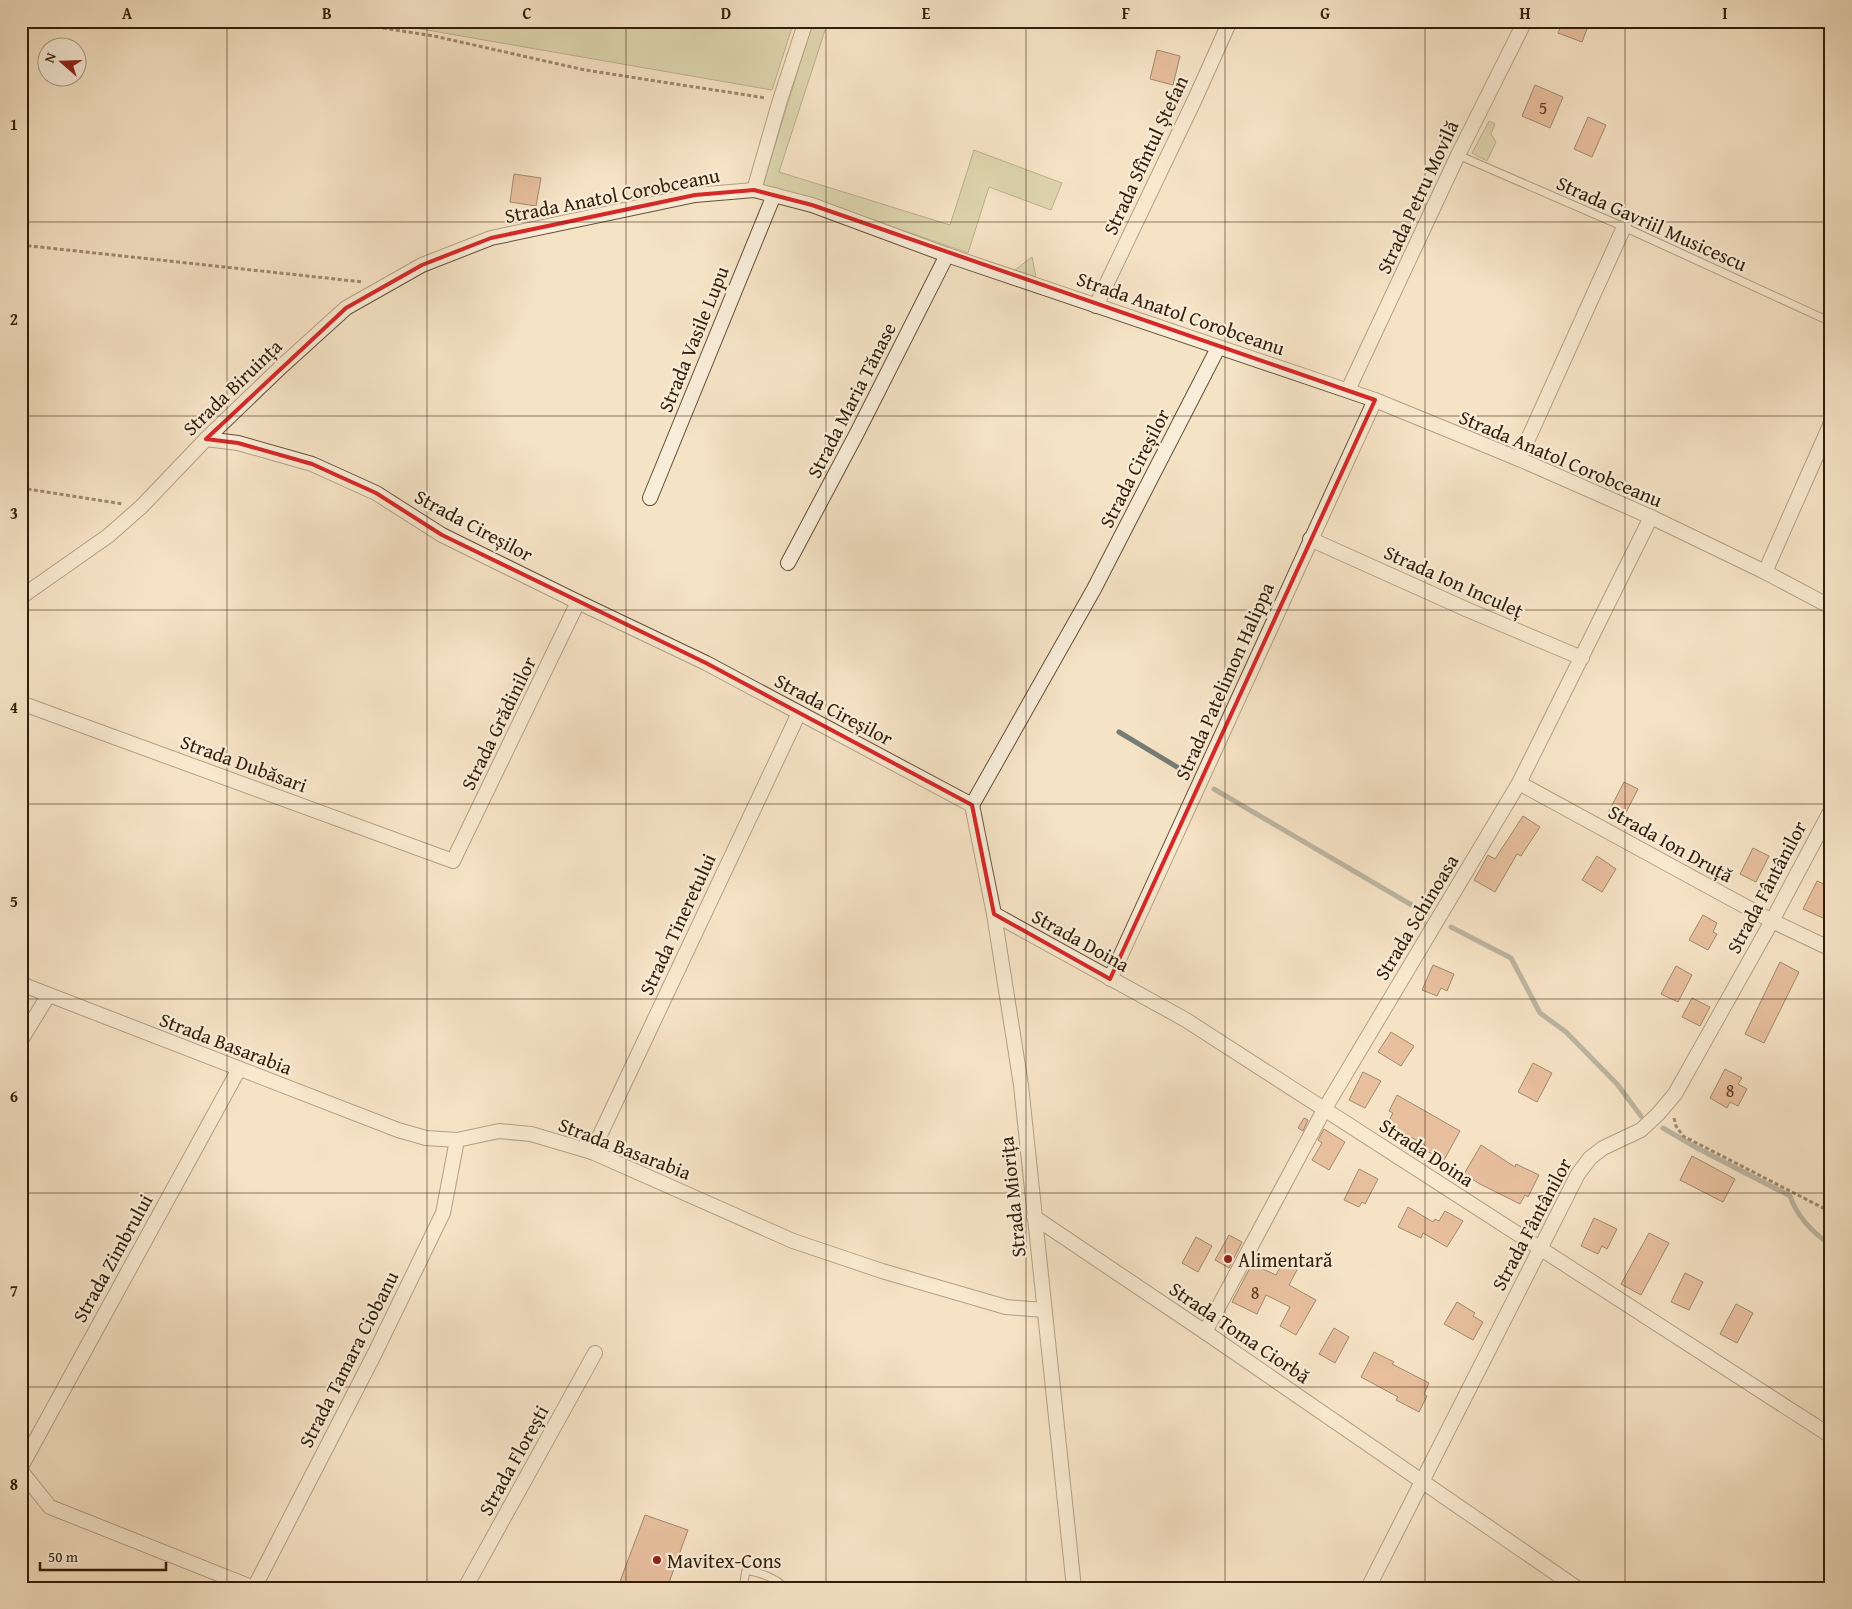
<svg xmlns="http://www.w3.org/2000/svg" width="1852" height="1609" font-family="'Gentium Book Plus',serif">
	<style>
		.green { fill: #bfc393; stroke: #79704e }
		.lines { fill: none; stroke-linecap: round; stroke-linejoin: round }
		.stream { stroke: #767c76; stroke-width: 5 }
		.building { fill: #d6936d; stroke: #331e08 }
		.lane-casing { stroke: #644f37; stroke-width: 9 }
		.street-casing { stroke: #644f37; stroke-width: 16 }
		.path { stroke: #331e08; stroke-width: 3; stroke-dasharray: 4 2.5; stroke-linecap: butt }
		.lane { stroke: #f8edd9; stroke-width: 7 }
		.street { stroke: #f8edd9; stroke-width: 14 }
		.marked { fill: none; stroke: #d62828; stroke-width: 4; stroke-linejoin: round }
		.grid { fill: none; stroke: #331e08; stroke-width: 1; stroke-opacity: 0.55 }
		.poi-dot { fill: #8f2418; stroke: #f8edd9; stroke-width: 2 }
		.labels { text-anchor: middle; dominant-baseline: central; stroke-width: 4.5; stroke-linejoin: round; paint-order: stroke }
		.number-label { font-size: 18px; fill: #5c3b21 }
		.street-label { font-size: 20px; fill: #331e08; stroke: #f8edd9 }
		.poi-label { font-size: 20px; fill: #331e08; stroke: #f8edd9; text-anchor: start }
		.neatline { fill: none; stroke: #331e08; stroke-width: 2 }
		.grid-label { font-size: 16px; text-anchor: middle; font-weight: bold; fill: #331e08 }
	</style>
	<rect width="100%" height="100%" fill="#f5e3c5"/>
	<filter id="stains"><feTurbulence type="fractalNoise" baseFrequency=".004" numOctaves="4"/><feColorMatrix values="0 0 0 0 .2 0 0 0 0 .09 0 0 0 0 .02 0 0 0 .5 -.17"/></filter>
	<radialGradient id="worn" r=".72"><stop offset=".6" stop-color="#630" stop-opacity="0"/><stop offset="1" stop-color="#630" stop-opacity=".3"/></radialGradient>
	<g class="green">
		<path d="M375,21h419l-22,69z"/>
		<path d="M813,21h15l-49,151 171,53 24,-75 88,33 -11,27 -62,-23 -21,66 -146,-51 -59,-17z"/>
		<path d="M1489,121l6,3 -4,10 5,8 -9,19 -15,-8z"/>
		<path d="M1032,257l4,20 -21,-7z"/>
	</g>
	<g class="lines">
		<g class="stream">
			<path d="M1119,732l68,41"/>
			<path d="M1214,789l213,125"/>
			<path d="M1451,927l60,31 29,55 26,19 51,52 24,32"/>
			<path d="M1663,1128l34,20 93,48c7,20 23,37 41,49"/>
		</g>
	</g>
	<g class="building">
		<path d="M1563,21h27l-8,21 -24,-9z"/>
		<path d="M1157,50l23,6 -7,29 -23,-6z"/>
		<path d="M1535,85l28,12 -13,31 -28,-12z"/>
		<path d="M1588,117l18,8 -14,32 -18,-8z"/>
		<path d="M514,174l27,4 -5,28 -26,-4z"/>
		<path d="M1624,782l14,7 -16,31 -14,-7z"/>
		<path d="M1523,816l17,11 -19,29 -4,-2 -22,38 -21,-12 14,-25 7,4z"/>
		<path d="M1753,848l16,8 -13,26 -16,-8z"/>
		<path d="M1597,856l19,13 -14,23 -20,-12z"/>
		<path d="M1817,881l14,6v15l-8,16 -20,-9z"/>
		<path d="M1703,915l14,8 -4,9 4,2 -9,16 -19,-10z"/>
		<path d="M1780,962l19,10 -35,71 -19,-9z"/>
		<path d="M1433,965l21,9 -7,17 -6,-3 -4,8 -15,-6z"/>
		<path d="M1676,966l16,9 -14,27 -17,-8z"/>
		<path d="M1692,998l18,9 -10,19 -18,-9z"/>
		<path d="M1391,1032l23,14 -13,20 -23,-14z"/>
		<path d="M1533,1063l19,10 -15,29 -19,-10z"/>
		<path d="M1725,1069l17,9 -4,6 9,5 -9,17 -8,-4 -3,6 -17,-10z"/>
		<path d="M1363,1072l18,9 -16,27 -16,-8z"/>
		<path d="M1397,1095l63,36 -16,29 -21,-11 2,-4 -38,-21 6,-11 -4,-2z"/>
		<path d="M1304,1118l4,2 -5,11 -5,-3z"/>
		<path d="M1324,1129l21,13 -16,28 -17,-10 10,-17 -4,-3z"/>
		<path d="M1481,1145l34,22 1,-3 23,11 -11,22 -3,-2 -5,9 -40,-20 -16,-10z"/>
		<path d="M1692,1156l43,23 -12,23 -43,-22z"/>
		<path d="M1359,1169l19,10 -13,25 -3,-2 -3,5 -15,-7z"/>
		<path d="M1408,1207l25,15 2,-3 4,2 6,-10 18,10 -16,26 -24,-14 -2,5 -23,-11z"/>
		<path d="M1594,1218l23,11 -10,20 -5,-3 -4,8 -17,-8z"/>
		<path d="M1649,1233l20,10 -28,52 -20,-11z"/>
		<path d="M1229,1235l13,7 -13,26 -14,-8z"/>
		<path d="M1196,1237l16,9 -14,26 -16,-9z"/>
		<path d="M1283,1262l14,8 -8,15 27,15 -20,35 -16,-9 10,-19 -24,-12 -9,19 -25,-12 20,-38 24,11z"/>
		<path d="M1685,1273l18,9 -14,28 -18,-8z"/>
		<path d="M1457,1302l18,11 -2,3 10,6 -10,18 -29,-16z"/>
		<path d="M1736,1304l17,9 -16,30 -17,-9z"/>
		<path d="M1334,1328l15,9 -14,26 -16,-9z"/>
		<path d="M1374,1352l20,10 -2,2 37,19 -5,11 3,2 -8,16 -23,-12 2,-3 -37,-20z"/>
		<path d="M645,1515l43,15 -21,58h-38l-10,-4z"/>
	</g>
	<g class="lines">
		<g class="lane-casing">
			<g id="lane">
				<path d="M1458,155l166,72 207,95"/>
				<path d="M743,1588l3,-18c14,3 29,7 39,18"/>
			</g>
		</g>
		<g class="street-casing">
			<g id="street">
				<path d="M754,190l26,-90 26,-79"/>
				<path d="M1096,306l99,-207 35,-78"/>
				<path d="M1348,390l110,-235 67,-134"/>
				<path d="M206,439l32,4 74,21 64,29 66,42 136,67 128,61 266,142"/>
				<path d="M1519,459l105,-232"/>
				<path d="M650,498l124,-303"/>
				<path d="M1310,539l158,71 114,48"/>
				<path d="M788,563l69,-130 90,-178"/>
				<path d="M1765,572l66,-149"/>
				<path d="M21,597l87,-61 33,-29 65,-68 76,-73 64,-58 76,-43 69,-27 204,-43 59,-5 58,15 135,50 428,145 144,59 132,58 114,55 66,35"/>
				<path d="M21,703l432,158 125,-259"/>
				<path d="M1519,783l253,138 59,28"/>
				<path d="M972,805l22,109 27,171 53,503"/>
				<path d="M972,805l122,-216 124,-241"/>
				<path d="M994,914l192,106 645,416"/>
				<path d="M1110,979l265,-579"/>
				<path d="M21,984l377,146 28,8 31,2 42,-9 32,3 61,18 201,89 89,30 124,36 37,3"/>
				<path d="M21,1040l27,-44"/>
				<path d="M592,1152l207,-439"/>
				<path d="M1034,1217l171,115 372,256"/>
				<path d="M1205,1332l119,-222 195,-327 132,-266"/>
				<path d="M21,1467l218,-398"/>
				<path d="M21,1471l29,36 204,81"/>
				<path d="M254,1588l120,-233 69,-142 14,-73"/>
				<path d="M465,1588l130,-235"/>
				<path d="M1368,1588l210,-414 12,-16 13,-10 38,-18 17,-16 17,-20 97,-173 59,-111"/>
			</g>
		</g>
		<g class="path">
			<path d="M338,21l96,15 151,34 181,28"/>
			<path d="M21,245l342,37"/>
			<path d="M21,488l102,16"/>
			<path d="M1674,1118l2,8 7,10 148,76"/>
		</g>
		<use href="#lane" class="lane"/>
		<use href="#street" class="street"/>
	</g>
	<path d="M0 0H1852V1609H0ZM754,190l58,15 563,195 -265,579 -116,-65 -22,-109 -266,-142 -264,-128 -66,-42 -64,-29 -74,-21 -32,-4 140,-131 76,-43 69,-27 204,-43z" fill="#f5e3c5" fill-opacity=".55" fill-rule="evenodd"/>
	<path class="marked" d="M754,190l58,15 563,195 -265,579 -116,-65 -22,-109 -266,-142 -264,-128 -66,-42 -64,-29 -74,-21 -32,-4 140,-131 76,-43 69,-27 204,-43z"/>
	<path class="grid" d="M227,21v1567M427,21v1567M626,21v1567M826,21v1567M1026,21v1567M1225,21v1567M1425,21v1567M1625,21v1567M21,222h1810M21,416h1810M21,610h1810M21,804h1810M21,999h1810M21,1193h1810M21,1387h1810"/>
	<g class="poi-dot">
		<circle cx="1228" cy="1259" r="5"/>
		<circle cx="657" cy="1560" r="5"/>
	</g>
	<g class="labels">
		<g class="number-label">
			<text x="1543" y="107">5</text>
			<text x="1730" y="1090">8</text>
			<text x="1255" y="1292">8</text>
		</g>
		<g class="street-label">
			<text transform="translate(1145 155) rotate(-65)">Strada Sfîntul Ștefan</text>
			<text transform="translate(612 195) rotate(-11)">Strada Anatol Corobceanu</text>
			<text transform="translate(1417 197) rotate(-65)">Strada Petru Movilă</text>
			<text transform="translate(1652 223) rotate(24)">Strada Gavriil Musicescu</text>
			<text transform="translate(1181 313) rotate(19)">Strada Anatol Corobceanu</text>
			<text transform="translate(693 339) rotate(-68)">Strada Vasile Lupu</text>
			<text transform="translate(232 387) rotate(-44)">Strada Biruința</text>
			<text transform="translate(851 400) rotate(-63)">Strada Maria Tănase</text>
			<text transform="translate(1561 458) rotate(23)">Strada Anatol Corobceanu</text>
			<text transform="translate(1134 468) rotate(-63)">Strada Cireșilor</text>
			<text transform="translate(474 525) rotate(28)">Strada Cireșilor</text>
			<text transform="translate(1454 581) rotate(24)">Strada Ion Inculeț</text>
			<text transform="translate(1224 681) rotate(-66)">Strada Patelimon Halippa</text>
			<text transform="translate(834 709) rotate(28)">Strada Cireșilor</text>
			<text transform="translate(498 723) rotate(-64)">Strada Grădinilor</text>
			<text transform="translate(244 763) rotate(20)">Strada Dubăsari</text>
			<text transform="translate(1671 843) rotate(29)">Strada Ion Druță</text>
			<text transform="translate(1766 887) rotate(-62)">Strada Fântânilor</text>
			<text transform="translate(1416 917) rotate(-59)">Strada Schinoasa</text>
			<text transform="translate(677 924) rotate(-65)">Strada Tineretului</text>
			<text transform="translate(1081 940) rotate(29)">Strada Doina</text>
			<text transform="translate(226 1043) rotate(21)">Strada Basarabia</text>
			<text transform="translate(625 1148) rotate(21)">Strada Basarabia</text>
			<text transform="translate(1427 1152) rotate(33)">Strada Doina</text>
			<text transform="translate(1012 1197) rotate(-96)">Strada Miorița</text>
			<text transform="translate(1531 1224) rotate(-62)">Strada Fântânilor</text>
			<text transform="translate(112 1258) rotate(-61)">Strada Zimbrului</text>
			<text transform="translate(1240 1332) rotate(34)">Strada Toma Ciorbă</text>
			<text transform="translate(348 1359) rotate(-63)">Strada Tamara Ciobanu</text>
			<text transform="translate(513 1460) rotate(-61)">Strada Florești</text>
		</g>
		<g class="poi-label">
			<text x="1238" y="1259">Alimentară</text>
			<text x="667" y="1560">Mavitex-Cons</text>
		</g>
	</g>
	<rect width="1852" height="1609" fill="none" stroke="#f5e3c5" stroke-width="55"/>
	<g transform="translate(62 62) rotate(290)"><circle r="24" fill="#f8edd9" stroke="#a99a85"/>
	<path d="M0-4L9 19L0 12L-9 19Z" fill="#8f2418"/>
	<text y="-8" font-size="14" font-weight="bold" text-anchor="middle" fill="#331e08">N</text>
	</g>
	<path d="M40 1562v8h126v-8" fill="none" stroke="#331e08" stroke-width="2.5"/>
	<text x="48" y="1562" font-size="15" fill="#331e08" stroke="#f8edd9" stroke-width="4" paint-order="stroke">50 m</text>
	<rect x="28" y="28" width="1796" height="1554" class="neatline"/>
	<g class="grid-label">
		<text x="127" y="19">A</text>
		<text x="327" y="19">B</text>
		<text x="527" y="19">C</text>
		<text x="726" y="19">D</text>
		<text x="926" y="19">E</text>
		<text x="1126" y="19">F</text>
		<text x="1325" y="19">G</text>
		<text x="1525" y="19">H</text>
		<text x="1725" y="19">I</text>
		<text x="14" y="130">1</text>
		<text x="14" y="325">2</text>
		<text x="14" y="519">3</text>
		<text x="14" y="713">4</text>
		<text x="14" y="907">5</text>
		<text x="14" y="1102">6</text>
		<text x="14" y="1296">7</text>
		<text x="14" y="1490">8</text>
	</g>
	<rect width="100%" height="100%" filter="url(#stains)"/>
	<rect width="100%" height="100%" fill="url(#worn)"/>
</svg>
